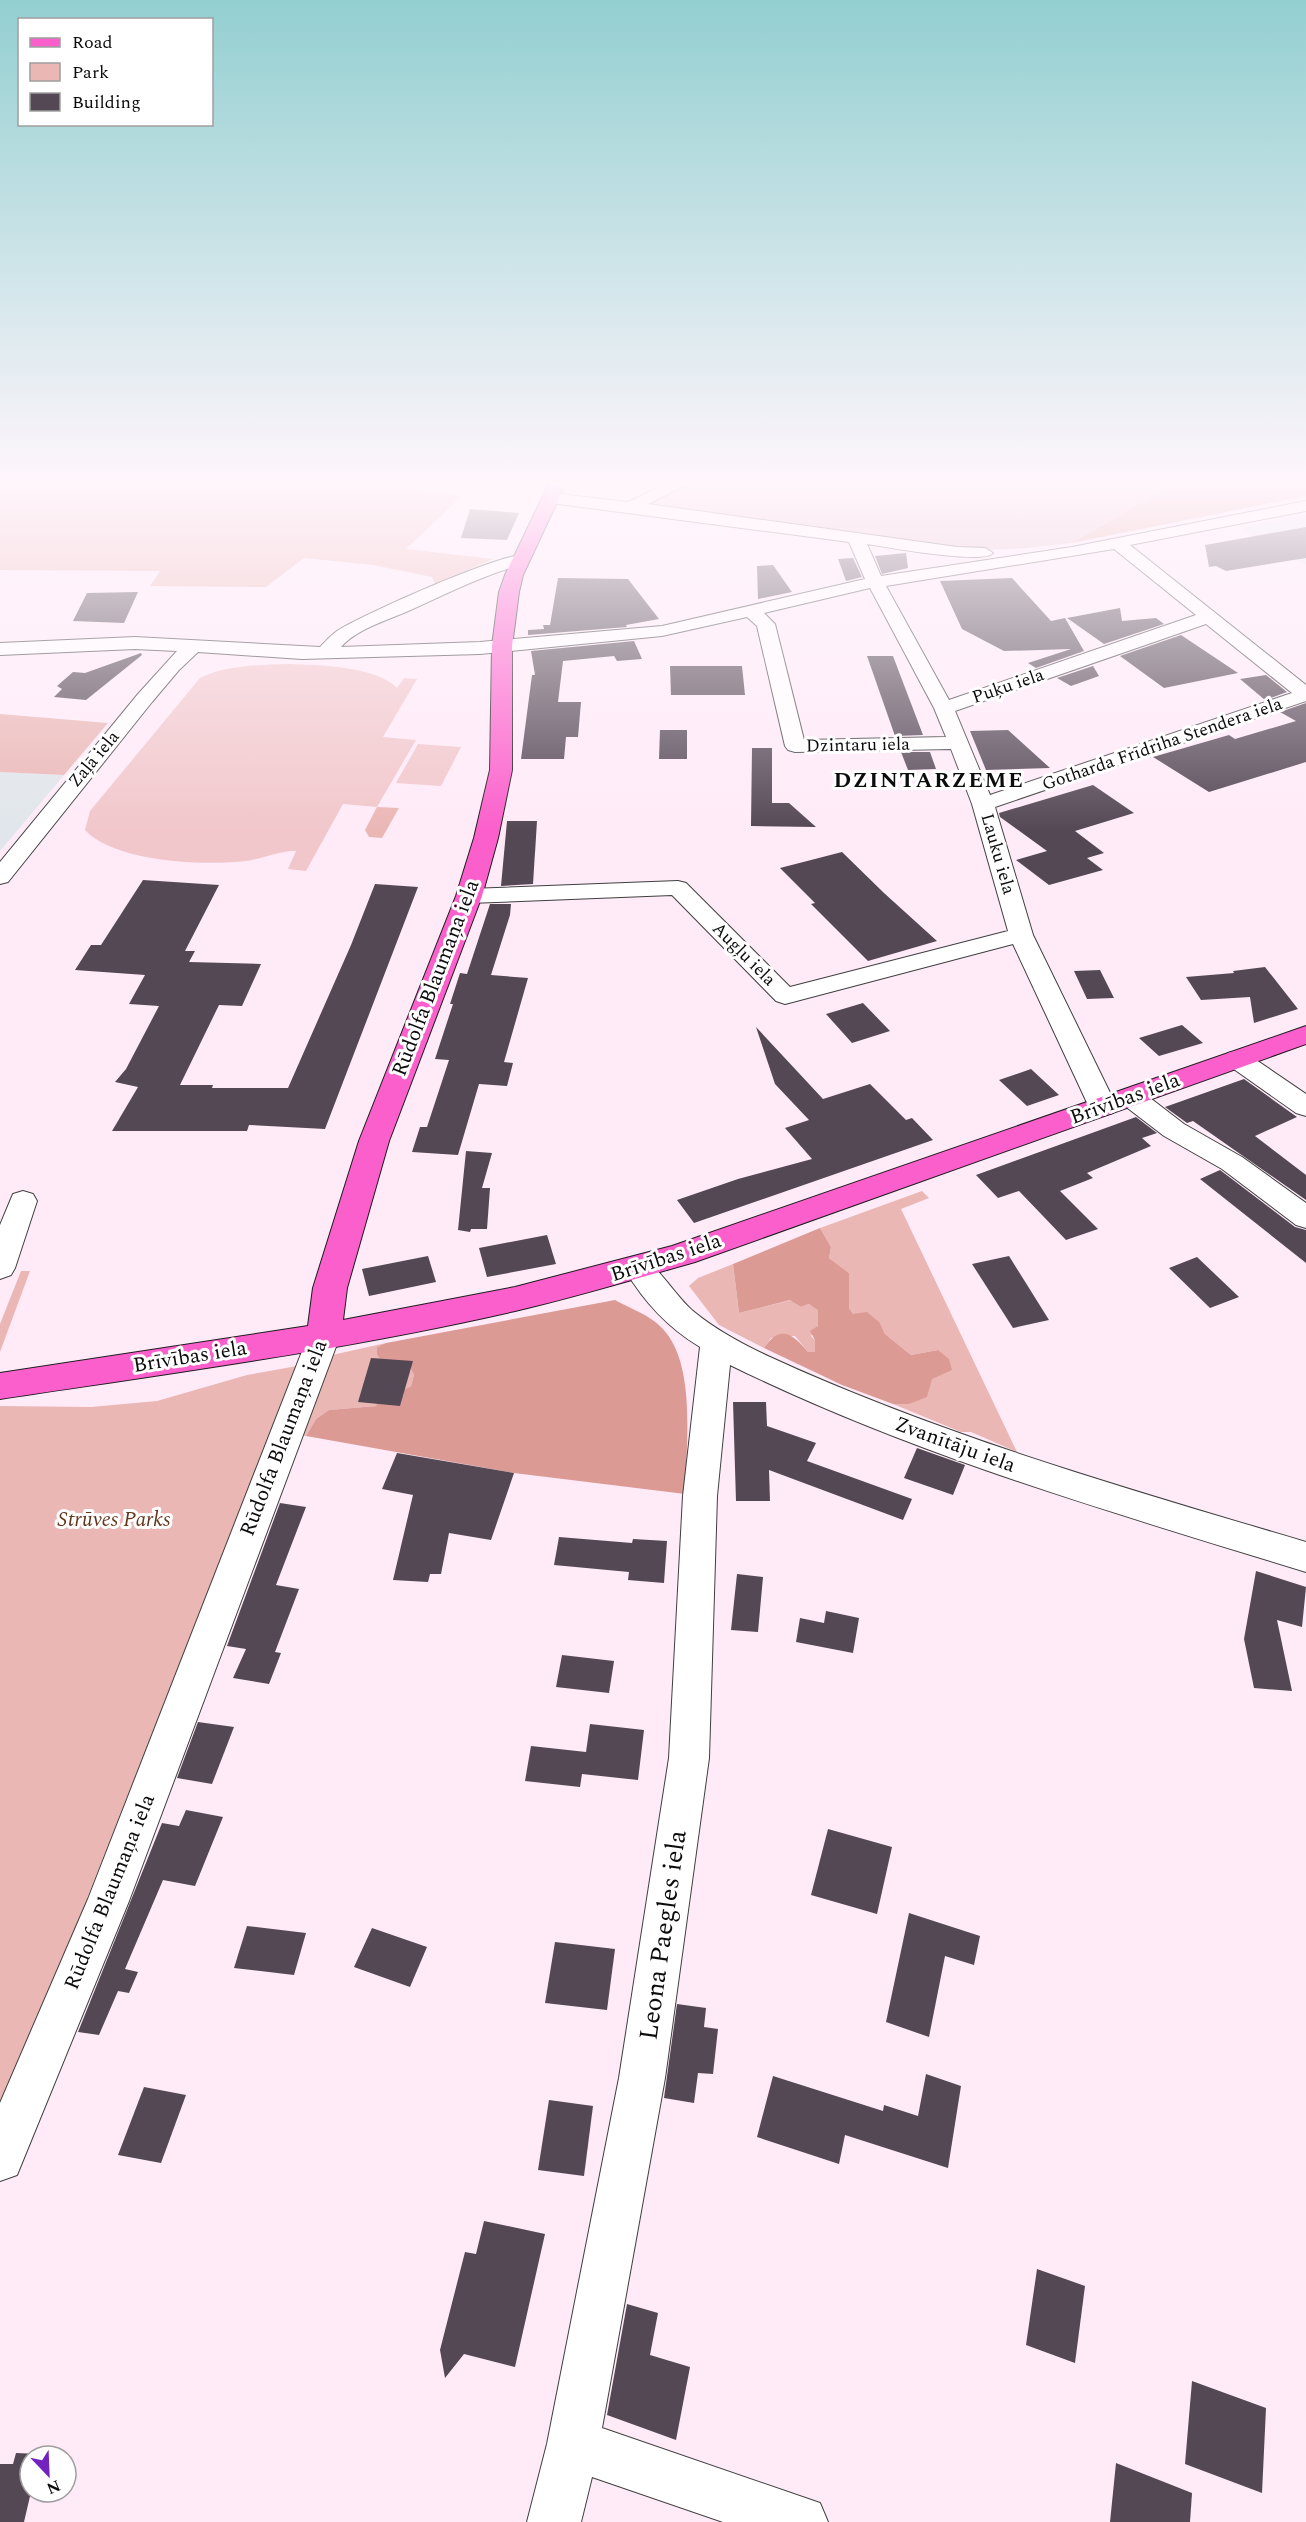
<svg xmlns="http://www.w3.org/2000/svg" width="1306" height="2522" font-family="Spectral,serif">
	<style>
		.industrial { fill: #e0e6eb }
		.green { fill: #eab7b5 }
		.forest { fill: #db9b94 }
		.cemetery { fill: #e1bdc1 }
		.pitch { fill: #f1c7cb }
		.building { fill: #544855 }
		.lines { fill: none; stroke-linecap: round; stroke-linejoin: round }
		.minor-casing { stroke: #3f3f3f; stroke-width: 2 }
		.major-casing { stroke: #1d1d1d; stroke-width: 2 }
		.minor { fill: #fff; fill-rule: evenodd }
		.major { fill: #fb5fcb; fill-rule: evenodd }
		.labels { text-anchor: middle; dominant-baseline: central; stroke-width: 6; stroke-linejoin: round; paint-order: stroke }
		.far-street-label { font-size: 18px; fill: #0c0c0c; stroke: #fff }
		.street-label { font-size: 21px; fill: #0c0c0c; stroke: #fff }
		.park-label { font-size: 21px; font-style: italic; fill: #65351b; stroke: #fff }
		.far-district-label { font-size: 22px; font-weight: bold; letter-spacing: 1.5px; fill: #0c0c0c; stroke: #fff }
		.near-street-label { font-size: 26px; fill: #0c0c0c; stroke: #fff }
	</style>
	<rect width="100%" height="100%" fill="#ffebf8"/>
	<g class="industrial">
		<path d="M1306,515v50l-65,-37z"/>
		<path d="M0,772l64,3 -64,76z"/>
	</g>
	<g class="green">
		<path d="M0,479h369l-5,6 99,10 -57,54 87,10 -58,25 -3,-7 -59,-12 -69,-7 -38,29 -116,-1 10,-15 -160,-1z"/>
		<path d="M0,714l108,9 -44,52 -64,-3z"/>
		<path d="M377,807l22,1 -17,30 -13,-1 -4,-7z"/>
		<path d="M922,1191l7,7 -28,11 116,243 -46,-20h-10l-68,-28h16l29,-54 -27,5 -26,-21 -5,-11 -27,-9 -4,-6v-35l-20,-15 2,-11 -11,-19z"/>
		<path d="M733,1264l6,49 52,-13 10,7 8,-3 9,5v17l-7,10 4,4v12h-7l-13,-16 -24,2 -7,10 -45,-23 -30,-39 9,-8z"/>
		<path d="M21,1271h9l-30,81v-28z"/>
		<path d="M386,1343l-9,4 32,18 5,10 -3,11 -35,20 -47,4 -13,9 -10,17 -7,-1 33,-80z"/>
		<path d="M297,1366l-218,553 -79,187v-700l91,1 66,-6 90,-26z"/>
	</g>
	<g class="forest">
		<path d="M1182,479h124v17l-234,47z"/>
		<path d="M820,1228l11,19 -2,11 20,15v35l4,6 14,-2 13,11 5,11 26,21 27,-5 11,9 3,11 -20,9 -5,18 -18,7h-16l-51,-19 -78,-37c16,-24 29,-14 44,4h7v-12l-5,-9 8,-5v-16l-9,-6 -8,3 -11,-7 -51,13 -6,-49z"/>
		<path d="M615,1300c16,9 35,15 47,28 35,36 24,118 23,166l-171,-21 -208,-37 10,-17 13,-9 47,-4 6,-12 18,-2 11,-6 3,-11 -5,-10 -28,-4 -4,-7v-7l9,-4z"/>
	</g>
	<path class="cemetery" d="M619,479h563l-110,64 -45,5 -40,2 -50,-5 -293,-40 31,-16z"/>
	<g class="pitch">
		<path d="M289,664c29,1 87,2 108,24l7,-10 13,1 -34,58 33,3 -39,67 -34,-3 -37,67 -18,-2 8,-18c-15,-1 -34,8 -50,10 -42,5 -132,1 -161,-31l5,-19 110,-133c28,-13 59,-13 89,-14z"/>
		<path d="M418,744l43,3 -20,39 -45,-3z"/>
	</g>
	<g class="building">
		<path d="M470,509l49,4 -12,27 -46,-2z"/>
		<path d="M1306,527v31l-80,13 -10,-5 -7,1 -4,-22z"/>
		<path d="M906,553l2,15 -26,6 -7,-18z"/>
		<path d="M853,558l9,19 -16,4 -8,-22z"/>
		<path d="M773,565l19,27 -34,7 -1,-33z"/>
		<path d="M558,578l70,1 31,40 -33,6 1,2 -99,8v-5l16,-1 -1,-4h7z"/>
		<path d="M1012,578l39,43 14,-3 19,33 -48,17 -8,-5 43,-14 -67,2 -42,-22 -22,-48z"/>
		<path d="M138,592l-14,31 -51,-2 14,-28z"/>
		<path d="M1120,608l2,13 34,-3 8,6 -60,20 -37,-26z"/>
		<path d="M1181,635l57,38 -74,15 -44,-32z"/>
		<path d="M634,641l8,18 -25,2 -3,-5 -51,5 -5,41h23l-3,35h-12l-2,22h-43l11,-84h3l-4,-24z"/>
		<path d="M141,653l1,2 -56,45 -32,-3 8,-8 -5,-3 16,-14 12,1z"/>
		<path d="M867,656h26l30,79 -28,1z"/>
		<path d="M670,666h72l3,29h-74z"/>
		<path d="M1093,666l6,10 -28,10 -14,-8z"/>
		<path d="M1266,675l21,17 -22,8 -25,-21z"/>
		<path d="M1306,703v59l-97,30 -56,-35 76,-22 6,4 61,-18 -16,-9z"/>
		<path d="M660,730h27v29h-28z"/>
		<path d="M1008,730l42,38 -64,2 -16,-39z"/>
		<path d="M752,748h20v55h17l27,24 -65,-1z"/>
		<path d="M901,752h29l6,17 -28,1z"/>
		<path d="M1093,785l41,28 -59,18 29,22 -17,5 16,12 -54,15 -33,-25 31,-9 -47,-34 -1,-4z"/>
		<path d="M507,821h30l-4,63 -32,2z"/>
		<path d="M842,852l42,41 53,48 -69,20 -57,-57 4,-1 -35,-35z"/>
		<path d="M143,880l76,5 -34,66h10l-6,11 72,2 -19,42 -23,-1 -39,80h33l-1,3h76l63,-143 24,-61 43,3 -93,242 -76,-4 -2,6h-135l26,-44 -23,-5 11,-13 33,-63 -30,-2 16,-29 -70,-5 16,-25h10z"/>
		<path d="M490,904h21l-1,11 -19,60 37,3 -24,84 9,1 -6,23 -28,-2 -21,71 -46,-3 8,-25h7l22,-67 -14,-1 18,-55h-3l10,-31 7,1z"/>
		<path d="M1265,967l33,42 -44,14 -4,-26 -49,3 -15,-23 48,-4 -1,-2z"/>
		<path d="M1100,970l14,28 -27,1 -13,-28z"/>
		<path d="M863,1003l27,28 -38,12 -26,-29z"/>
		<path d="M1182,1025l21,18 -44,13 -20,-18z"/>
		<path d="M756,1027l67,72 47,-15 36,36 6,-2 21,22 -239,83 -17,-23 61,-21 74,-20 -27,-31 24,-8 -34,-36z"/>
		<path d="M1031,1069l28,26 -32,11 -28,-26z"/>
		<path d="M1244,1079l53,38 -42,19 51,39v25l-113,-79 -6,2 -22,-16z"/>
		<path d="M1136,1117l21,16 -15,5 9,8 -64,27 6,5 -33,13 38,38 -32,11 -47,-49 -21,7 -22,-23z"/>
		<path d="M466,1151l26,2 -10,35h8l-3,41h-16l-1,3 -12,-2z"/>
		<path d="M1220,1170l75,57 11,3v33l-106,-84z"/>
		<path d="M547,1235l9,29 -69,13 -8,-29z"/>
		<path d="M428,1256l8,26 -67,14 -7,-27z"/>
		<path d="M1009,1256l40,64 -36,8 -41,-64z"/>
		<path d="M1197,1257l42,40 -29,11 -41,-40z"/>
		<path d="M371,1358l42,3 -13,45 -42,-4z"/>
		<path d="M733,1402h33l1,24 49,17 -9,18 105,38 -9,21 -134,-50 1,31h-34z"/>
		<path d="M917,1448l48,17 -12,30 -49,-17z"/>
		<path d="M397,1453l117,20 -23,67 -42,-7 -8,41h-11l-2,8 -35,-2 20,-85 -31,-6z"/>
		<path d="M280,1503l26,4 -30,78 23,4 -24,63 6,1 -12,31 -36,-6 13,-29 -19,-3z"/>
		<path d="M559,1537l73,6 1,-4 34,2 -3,42 -36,-3 1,-8 -75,-7z"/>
		<path d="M1256,1571l50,16 -4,40 -25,-7 15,71 -38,-3 -10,-49z"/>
		<path d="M737,1574l26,3 -5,55 -27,-2z"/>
		<path d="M826,1611l33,7 -6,35 -57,-11 4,-24 24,5z"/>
		<path d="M562,1655l52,6 -5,32 -53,-6z"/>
		<path d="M198,1722l36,5 -22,57 -35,-6z"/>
		<path d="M590,1724l54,6 -6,50 -56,-6 -2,13 -55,-6 6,-35 55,6z"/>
		<path d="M186,1810l37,7 -28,69 -32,-6 -38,89 13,3 -9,21 -11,-2 -19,44 -21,-3 84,-209 17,3z"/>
		<path d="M828,1829l64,18 -15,67 -66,-19z"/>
		<path d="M909,1913l71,23 -6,29 -29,-9 -16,81 -43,-15z"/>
		<path d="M247,1926l59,7 -12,42 -60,-7z"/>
		<path d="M372,1928l55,19 -17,40 -56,-20z"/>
		<path d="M555,1942l60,7 -8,61 -62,-7z"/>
		<path d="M677,2004l29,4 -2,19 14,2 -5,45 -15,-1 -4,30 -30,-5z"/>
		<path d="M926,2074l35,12 -13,82 -103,-33 -6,29 -82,-27 16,-61 110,35 1,-6 34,11z"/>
		<path d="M144,2087l42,8 -25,68 -43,-8z"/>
		<path d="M549,2100l44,6 -9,70 -46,-6z"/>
		<path d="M484,2221l61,13 -30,133 -51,-13 -19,24 -5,-28 25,-98 11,2z"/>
		<path d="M1037,2269l48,17 -10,77 -49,-18z"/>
		<path d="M627,2304l31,9 -8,42 40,12 -14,73 -69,-25z"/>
		<path d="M1192,2381l74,27 -4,85 -77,-29z"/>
		<path d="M16,2453l25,1 -1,2h-10l1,36 -7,30h-24v-58h13z"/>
		<path d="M1116,2463l76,30 -2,29h-80z"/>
	</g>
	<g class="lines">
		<g class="minor-casing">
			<g id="minor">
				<path d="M677,479h21l-50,25 309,43 28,1 8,5c-9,12 -107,-6 -126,-9l14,32 191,-29 234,-46v10l-176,34 176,140v16l-311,106 38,128 84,172 -4,6 -10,3 -10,-3 -4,-6 -76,-163 -228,60 -9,-3 -104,-106 -203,8 -8,-2 -4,-5 4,-5 8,-2 209,-8 8,2 104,104 218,-56 -36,-127 -21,-55 -156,3 -7,-2 -3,-4 -28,-120 -10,-9 -85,19 -182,18 -178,5 -104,-7 -19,18 -27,32 -144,180 -8,2v-22l138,-168 39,-43 -42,-2 -135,6v-12l135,-6 185,10c5,-5 11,-12 17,-16 22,-15 170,-81 190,-76l2,4 -2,4c-42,11 -81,31 -121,49 -21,9 -49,17 -65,35l139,-5 182,-16 203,-47 -16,-37 -298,-39 -8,-5 8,-5 77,9zM1114,549l82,66 -247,85 -63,-114zM870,588l64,120 12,29 -142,3 -29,-116 -11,-11zM1206,624l86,69 -302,102 -35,-84z"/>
				<path d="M1237,1051l9,2 60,41v22l-10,-3 -68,-48 -4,-6 4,-6z"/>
				<path d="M1131,1089l10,2 43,33 58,33 64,46v25l-10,-3 -74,-56 -58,-33 -43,-33 -3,-6 3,-6z"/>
				<path d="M23,1191l10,3 4,7 -22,67 -4,7 -11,4v-54l13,-31z"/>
				<path d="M639,1257c17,5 37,40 54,54 23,19 49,33 77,46 172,79 355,131 536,185v30c-195,-60 -393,-117 -576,-207l-13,131 -8,262 -44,320 -63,350 218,75 8,19h-105l-131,-45 -11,45h-54l20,-78 72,-366 50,-320 14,-262 17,-149c-33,-20 -57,-46 -76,-79l4,-7z"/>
				<path d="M324,1325l11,3 5,8 -211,565 -112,274 -17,6v-78l88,-204 220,-563 5,-8z"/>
			</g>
		</g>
		<g class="major-casing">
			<path id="major" d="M551,479h17l-45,96 -4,17 -7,54v124l-14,68 -16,58 -93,245 -42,147 -4,32 172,-33 157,-41 634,-220v18l-611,218c-60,17 -120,35 -180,49 -170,39 -343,62 -515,88v-26l308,-47 5,-38 46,-147 97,-245 18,-58 16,-68 2,-124 7,-54 6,-17z"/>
		</g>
		<use href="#minor" class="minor"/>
		<use href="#major" class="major"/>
	</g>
	<linearGradient id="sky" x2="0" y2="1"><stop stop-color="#93cfd1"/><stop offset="0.58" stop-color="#fff6fc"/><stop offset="1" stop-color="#fff6fc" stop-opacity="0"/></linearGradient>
	<rect width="1306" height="832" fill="url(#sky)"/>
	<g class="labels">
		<g class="far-street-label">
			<text transform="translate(1008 686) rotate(-19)">Puķu iela</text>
			<text transform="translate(1162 744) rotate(-19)">Gotharda Frīdriha Stendera iela</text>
			<text transform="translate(858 745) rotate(-1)">Dzintaru iela</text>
			<text transform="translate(94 759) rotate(-50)">Zaļā iela</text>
			<text transform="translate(998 854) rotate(74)">Lauku iela</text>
			<text transform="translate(744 954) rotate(45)">Augļu iela</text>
		</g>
		<g class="street-label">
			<text transform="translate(436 978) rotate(-69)">Rūdolfa Blaumaņa iela</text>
			<text transform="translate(1125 1099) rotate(-20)">Brīvības iela</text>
			<text transform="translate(666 1258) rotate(-18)">Brīvības iela</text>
			<text transform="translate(190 1357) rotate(-9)">Brīvības iela</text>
			<text transform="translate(284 1438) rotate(-69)">Rūdolfa Blaumaņa iela</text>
			<text transform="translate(955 1445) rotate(20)">Zvanītāju iela</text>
			<text transform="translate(110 1892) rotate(-68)">Rūdolfa Blaumaņa iela</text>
		</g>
		<g class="park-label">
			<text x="114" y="1520">Strūves Parks</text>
		</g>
		<g class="far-district-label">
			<text x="929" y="780">DZINTARZEME</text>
		</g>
		<g class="near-street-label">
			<text transform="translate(663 1935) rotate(-82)">Leona Paegles iela</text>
		</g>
	</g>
	<rect x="18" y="18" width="195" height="108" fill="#ffffff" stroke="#9e9e9e" stroke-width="1.5"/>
	<rect x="30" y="38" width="30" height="9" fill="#fb5fcb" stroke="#9e9e9e" stroke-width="1.5"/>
	<text x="72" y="48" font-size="18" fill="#0c0c0c">Road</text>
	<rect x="30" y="63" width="30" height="18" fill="#eab7b5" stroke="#9e9e9e" stroke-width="1.5"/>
	<text x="72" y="78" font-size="18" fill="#0c0c0c">Park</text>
	<rect x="30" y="93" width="30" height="18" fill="#544855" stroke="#9e9e9e" stroke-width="1.5"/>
	<text x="72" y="108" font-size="18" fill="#0c0c0c">Building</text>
	<g transform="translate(48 2474) rotate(157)"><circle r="28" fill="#ffffff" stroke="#9e9e9e" stroke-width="1.5"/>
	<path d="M0-4.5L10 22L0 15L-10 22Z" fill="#7122bf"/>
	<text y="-9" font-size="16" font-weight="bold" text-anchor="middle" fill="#0c0c0c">N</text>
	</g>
</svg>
